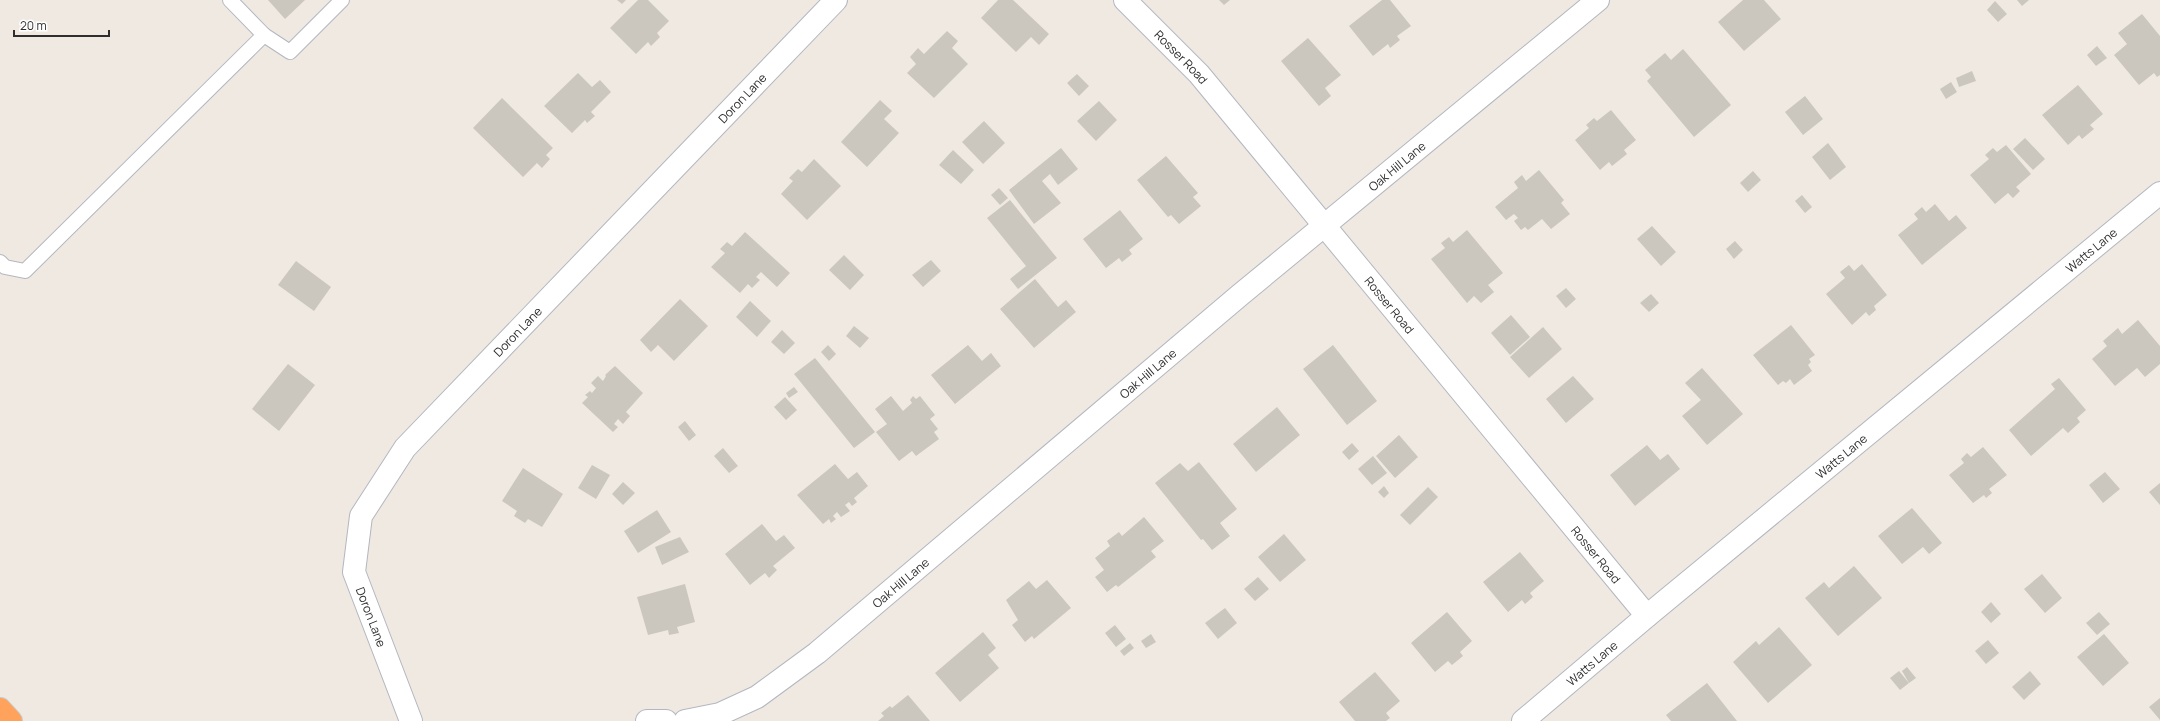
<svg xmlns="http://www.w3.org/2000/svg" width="2160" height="721" font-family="Manrope,sans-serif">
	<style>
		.building { fill: #cbc7bf }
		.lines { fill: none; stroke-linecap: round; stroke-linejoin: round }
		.lane-casing { stroke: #b4b7c1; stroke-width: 16 }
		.street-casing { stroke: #b4b7c1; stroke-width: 24 }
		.highway-casing { stroke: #c9c9c9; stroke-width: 24 }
		.lane { stroke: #fff; stroke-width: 14 }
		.street { stroke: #fff; stroke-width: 22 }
		.highway { stroke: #ffa35c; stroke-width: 22 }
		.labels { text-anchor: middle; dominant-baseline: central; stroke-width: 3; stroke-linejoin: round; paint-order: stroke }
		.street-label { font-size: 12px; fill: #2e2e2e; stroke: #fff }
	</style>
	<rect width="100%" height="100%" fill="#efe9e1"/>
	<g class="building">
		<path d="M268,0h37l-20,19z"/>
		<path d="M617,0h9l-4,4z"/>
		<path d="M638,0h10l21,21 -12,12 3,4 -9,9 -3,-4 -12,12 -26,-26z"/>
		<path d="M998,0h15l36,34 -10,11 -8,-8 -15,15 -35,-34z"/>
		<path d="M1219,0h11l-6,5z"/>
		<path d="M1382,0h8l21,26 -14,10 3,4 -10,8 -2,-4 -15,12 -24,-30z"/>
		<path d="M1743,0h21l17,19 -37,32 -26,-29z"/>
		<path d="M2017,0h12l-7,6z"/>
		<path d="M1995,1l12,13 -9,8 -11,-12z"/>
		<path d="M2142,14l18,22v39l-3,2 -3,-4 -15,12 -25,-30 13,-11 -9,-11z"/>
		<path d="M947,31l11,10 -6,7 16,16 -34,34 -27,-25 9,-9 -6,-7 8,-9 6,6z"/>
		<path d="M1308,38l33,37 -16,13 6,8 -12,10 -38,-45z"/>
		<path d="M2097,46l10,12 -11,8 -9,-11z"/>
		<path d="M1683,49l48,56 -37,32 -47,-56 4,-4 -6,-7 20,-17 6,7z"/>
		<path d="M1972,71l4,10 -17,6 -3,-9z"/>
		<path d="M578,73l14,14 8,-7 11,12 -20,20 4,4 -8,7 -2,-3 -13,13 -28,-27z"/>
		<path d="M1077,74l12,12 -10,10 -12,-13z"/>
		<path d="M1951,82l6,10 -11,7 -6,-10z"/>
		<path d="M2078,85l25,29 -13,11 4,4 -12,10 -3,-4 -11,10 -26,-30z"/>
		<path d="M1805,96l18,23 -20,16 -18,-23z"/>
		<path d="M502,98l51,50 -7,7 4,4 -8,9 -5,-5 -14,14 -50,-49z"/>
		<path d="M880,100l12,11 -8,8 15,14 -32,34 -26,-25z"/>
		<path d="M1099,101l18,19 -21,21 -19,-20z"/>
		<path d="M1611,110l25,30 -12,10 3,4 -15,12 -3,-4 -9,8 -25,-30 14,-12 -3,-3 8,-7 3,3z"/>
		<path d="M984,121l21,22 -22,21 -21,-22z"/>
		<path d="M2025,138l20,21 -12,11 -20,-21z"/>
		<path d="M1828,143l18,24 -16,13 -18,-23z"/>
		<path d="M2006,145l25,29 -15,13 4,4 -7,7 -5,-5 -13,11 -25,-29 19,-16 -4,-4 8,-7 4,4z"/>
		<path d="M1061,148l17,21 -20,16 -8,-11 -8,7 19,22 -27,21 -25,-34z"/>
		<path d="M953,150l21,20 -13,14 -22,-19z"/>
		<path d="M1166,156l32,37 -5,4 8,9 -22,18 -8,-9 -3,2 -31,-37z"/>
		<path d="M814,159l27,27 -34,34 -26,-26 12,-13 -4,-3 9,-9 4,3z"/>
		<path d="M1539,170l25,30 -3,3 9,11 -19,15 -9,-10 -14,11 -3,-3 -4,3 -7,-9 4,-3 -4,-4 -8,6 -11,-13 23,-19 -4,-6 8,-7 4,6z"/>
		<path d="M1753,171l8,9 -13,12 -8,-9z"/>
		<path d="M999,188l9,10 -8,7 -9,-10z"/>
		<path d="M1802,195l10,12 -7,6 -10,-12z"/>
		<path d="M1010,200l47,58 -39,31 -8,-10 16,-13 -39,-48z"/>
		<path d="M1935,204l14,17 7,-6 11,13 -45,37 -24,-30 20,-16 -4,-5 8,-7 4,5z"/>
		<path d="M1120,210l23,29 -14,11 3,4 -10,8 -3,-4 -13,10 -23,-29z"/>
		<path d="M1652,226l24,26 -15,14 -24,-27z"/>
		<path d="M1467,230l36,43 -15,12 6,7 -13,11 -7,-7 -7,7 -36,-44 14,-11 -4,-5 8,-6 4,5z"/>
		<path d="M745,232l45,41 -13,14 -16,-15 -5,5 4,3 -8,8 -4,-4 -8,9 -29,-26 14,-14 -5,-4 7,-7 5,4z"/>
		<path d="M1735,241l8,9 -9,9 -8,-10z"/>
		<path d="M844,255l20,20 -14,15 -21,-20z"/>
		<path d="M931,260l10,11 -18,16 -11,-12z"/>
		<path d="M296,261l35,26 -17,24 -36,-26z"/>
		<path d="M1862,264l25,31 -13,11 2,4 -7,6 -3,-4 -14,13 -26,-31 19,-16 -5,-6 9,-7 5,6z"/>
		<path d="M1035,279l23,28 8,-7 10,12 -42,36 -34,-39z"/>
		<path d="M1566,288l10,11 -10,9 -10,-12z"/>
		<path d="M1651,294l8,9 -10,9 -9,-9z"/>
		<path d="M680,299l28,27 -34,35 -16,-16 -7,7 -11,-12z"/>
		<path d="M750,301l21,20 -14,16 -21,-20z"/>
		<path d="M1511,315l19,22 -20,18 -19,-22z"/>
		<path d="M2138,320l22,26v18l-15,13 -8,-9 -22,18 -23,-27 15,-13 -4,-5 15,-13 4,6z"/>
		<path d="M1791,325l24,30 -6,4 2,3 -3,3 4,6 -18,14 -4,-6 -4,4 -3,-2 -5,4 -25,-30z"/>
		<path d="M854,326l15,12 -9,10 -14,-12z"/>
		<path d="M1543,327l19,22 -33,29 -19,-21z"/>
		<path d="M782,330l13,13 -11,11 -13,-12z"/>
		<path d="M828,345l8,9 -7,7 -8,-9z"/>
		<path d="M968,345l14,16 9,-8 10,13 -46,38 -24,-29z"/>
		<path d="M1333,345l44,56 -30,24 -44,-56z"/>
		<path d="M815,358l60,74 -21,16 -60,-74z"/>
		<path d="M288,364l27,21 -36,46 -27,-22z"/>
		<path d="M615,366l28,27 -17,19 4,4 -7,8 -5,-5 -4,5 4,3 -5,5 -31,-29 6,-6 -3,-2 5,-4 2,2 4,-5 -5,-5 7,-7 5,5 3,-5 -1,-1z"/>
		<path d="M1702,368l41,46 -36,31 -25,-29 19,-16 -16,-17z"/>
		<path d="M1573,376l21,23 -28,24 -20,-24z"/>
		<path d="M2059,378l27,32 -9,8 3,4 -12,11 -5,-5 -32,28 -22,-26 46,-41 -4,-5z"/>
		<path d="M794,387l4,5 -9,6 -3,-5z"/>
		<path d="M891,396l12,15 9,-8 -2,-3 3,-4 3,3 4,-3 15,19 -5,4 8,10 -4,3 5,7 -23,17 -4,-5 -13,10 -23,-29 11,-8 -12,-15z"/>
		<path d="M785,397l12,13 -11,10 -12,-13z"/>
		<path d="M1277,407l23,28 -44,37 -23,-28z"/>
		<path d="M685,421l11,14 -7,6 -11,-14z"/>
		<path d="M1399,435l19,22 -23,21 -19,-22z"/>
		<path d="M1352,443l7,8 -10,9 -7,-8z"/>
		<path d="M1647,445l13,15 8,-6 12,15 -45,37 -25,-31z"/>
		<path d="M1983,447l24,28 -18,14 3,4 -6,5 -2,-3 -11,8 -24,-28 15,-12 -3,-4 6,-6 4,4z"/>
		<path d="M723,448l15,18 -9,7 -15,-17z"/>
		<path d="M1373,456l14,17 -15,12 -14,-16z"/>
		<path d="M1199,462l38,47 -17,14 10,13 -18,14 -9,-11 -2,1 -46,-57 25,-20 8,8z"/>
		<path d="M835,464l13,15 9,-7 11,14 -14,12 3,4 -5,4 -3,-4 -4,3 5,6 -9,6 -4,-5 -4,4 3,3 -5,4 -2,-4 -6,5 -26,-29z"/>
		<path d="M592,465l18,10 -14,24 -18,-11z"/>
		<path d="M523,468l40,26 -21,33 -14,-8 -3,4 -11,-7 3,-5 -15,-10z"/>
		<path d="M2105,472l15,17 -17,14 -14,-18z"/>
		<path d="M623,482l12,11 -12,12 -11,-11z"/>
		<path d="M2160,483v22l-11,-13z"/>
		<path d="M1384,486l5,7 -5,5 -6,-6z"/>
		<path d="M1428,487l10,10 -28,28 -10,-10z"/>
		<path d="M1912,508l30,35 -13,11 -6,-7 -21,17 -24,-28z"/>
		<path d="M657,510l14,22 -33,21 -14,-22z"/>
		<path d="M1144,517l20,24 -13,10 5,6 -38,30 -2,-2 -9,7 -12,-15 9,-7 -9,-12 15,-12 -3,-5 12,-9 3,4z"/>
		<path d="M762,524l14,17 8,-6 11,13 -22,18 4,4 -8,8 -4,-5 -15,12 -25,-31z"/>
		<path d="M1284,534l22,26 -26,22 -22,-25z"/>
		<path d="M680,537l9,15 -27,13 -7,-18z"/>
		<path d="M1520,552l24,29 -14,12 3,4 -8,7 -3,-4 -14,12 -25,-30z"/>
		<path d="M1854,566l28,32 -44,38 -33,-38 19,-16 5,6z"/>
		<path d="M2042,574l20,24 -17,15 -21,-24z"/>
		<path d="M1258,577l11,12 -14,12 -11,-12z"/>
		<path d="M1047,580l24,28 -37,31 -2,-3 -7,6 -13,-17 6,-5 -12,-20 23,-19 7,8z"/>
		<path d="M685,584l10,38 -18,5 2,6 -10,2 -1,-5 -20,5 -11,-38z"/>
		<path d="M1991,602l10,12 -10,9 -10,-11z"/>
		<path d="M1225,608l12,15 -19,16 -13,-16z"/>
		<path d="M1447,612l25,29 -12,11 3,4 -11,9 -4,-4 -13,11 -24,-29z"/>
		<path d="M2099,612l11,12 -13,11 -11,-12z"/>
		<path d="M1115,625l11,14 -10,8 -11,-14z"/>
		<path d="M1779,627l33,38 -44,38 -35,-41 23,-21 3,4z"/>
		<path d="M983,632l13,16 -8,7 11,13 -39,34 -25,-29z"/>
		<path d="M1151,634l5,8 -10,6 -5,-7z"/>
		<path d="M2104,634l25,29 -26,23 -26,-29z"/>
		<path d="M1988,640l11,13 -13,11 -11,-13z"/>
		<path d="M1130,643l4,5 -10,8 -4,-5z"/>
		<path d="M1907,667l9,11 -7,5 -7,-12z"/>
		<path d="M1899,671l10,12 -9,7 -10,-12z"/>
		<path d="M2030,671l11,13 -17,16 -12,-13z"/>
		<path d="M1375,672l25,29 -14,12 4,5 -4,3h-31l-16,-19z"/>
		<path d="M1707,683l30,38h-66l-5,-6z"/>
		<path d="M908,695l22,26h-52l6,-5 -3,-3 9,-7 2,2z"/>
		<path d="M2160,698v22l-11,-13z"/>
	</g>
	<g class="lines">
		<g class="lane-casing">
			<g id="lane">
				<path d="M264,35l26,17 52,-52"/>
				<path d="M0,262l5,5 20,4 239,-236 -34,-35"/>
			</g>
		</g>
		<g class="street-casing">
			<g id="street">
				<path id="s1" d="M1125,0l74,74 448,542"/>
				<path id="s2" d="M411,721l-57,-149 7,-56 44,-68 431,-448"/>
				<path d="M647,721h19"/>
				<path id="s3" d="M685,721l35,-7 37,-17 60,-44 423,-358 358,-295"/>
				<path id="s4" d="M1523,721l124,-105 513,-423"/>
			</g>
		</g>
		<g class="highway-casing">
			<path id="highway" d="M0,709l11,12"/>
		</g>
		<use href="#lane" class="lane"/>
		<use href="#street" class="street"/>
		<use href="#highway" class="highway"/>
	</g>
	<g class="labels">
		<g class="street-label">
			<text stroke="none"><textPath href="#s1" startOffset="80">Rosser Road</textPath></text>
			<text stroke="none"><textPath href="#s2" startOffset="783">Doron Lane</textPath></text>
			<text stroke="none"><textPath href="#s3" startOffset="908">Oak Hill Lane</textPath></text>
			<text stroke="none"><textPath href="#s4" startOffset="738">Watts Lane</textPath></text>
			<text stroke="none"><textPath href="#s1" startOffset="404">Rosser Road</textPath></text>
			<text stroke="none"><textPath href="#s2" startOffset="459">Doron Lane</textPath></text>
			<text stroke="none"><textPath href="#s3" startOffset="584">Oak Hill Lane</textPath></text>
			<text stroke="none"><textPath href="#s4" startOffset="414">Watts Lane</textPath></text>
			<text stroke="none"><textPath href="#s1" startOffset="728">Rosser Road</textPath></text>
			<text stroke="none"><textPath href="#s3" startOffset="260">Oak Hill Lane</textPath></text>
			<text transform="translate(371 617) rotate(69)">Doron Lane</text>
			<text stroke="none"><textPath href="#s4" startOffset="90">Watts Lane</textPath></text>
		</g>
	</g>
	<path d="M14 30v6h95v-6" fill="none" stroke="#2e2e2e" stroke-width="2"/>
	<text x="20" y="30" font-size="12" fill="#2e2e2e" stroke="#ffffff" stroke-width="3" paint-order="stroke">20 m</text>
</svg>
